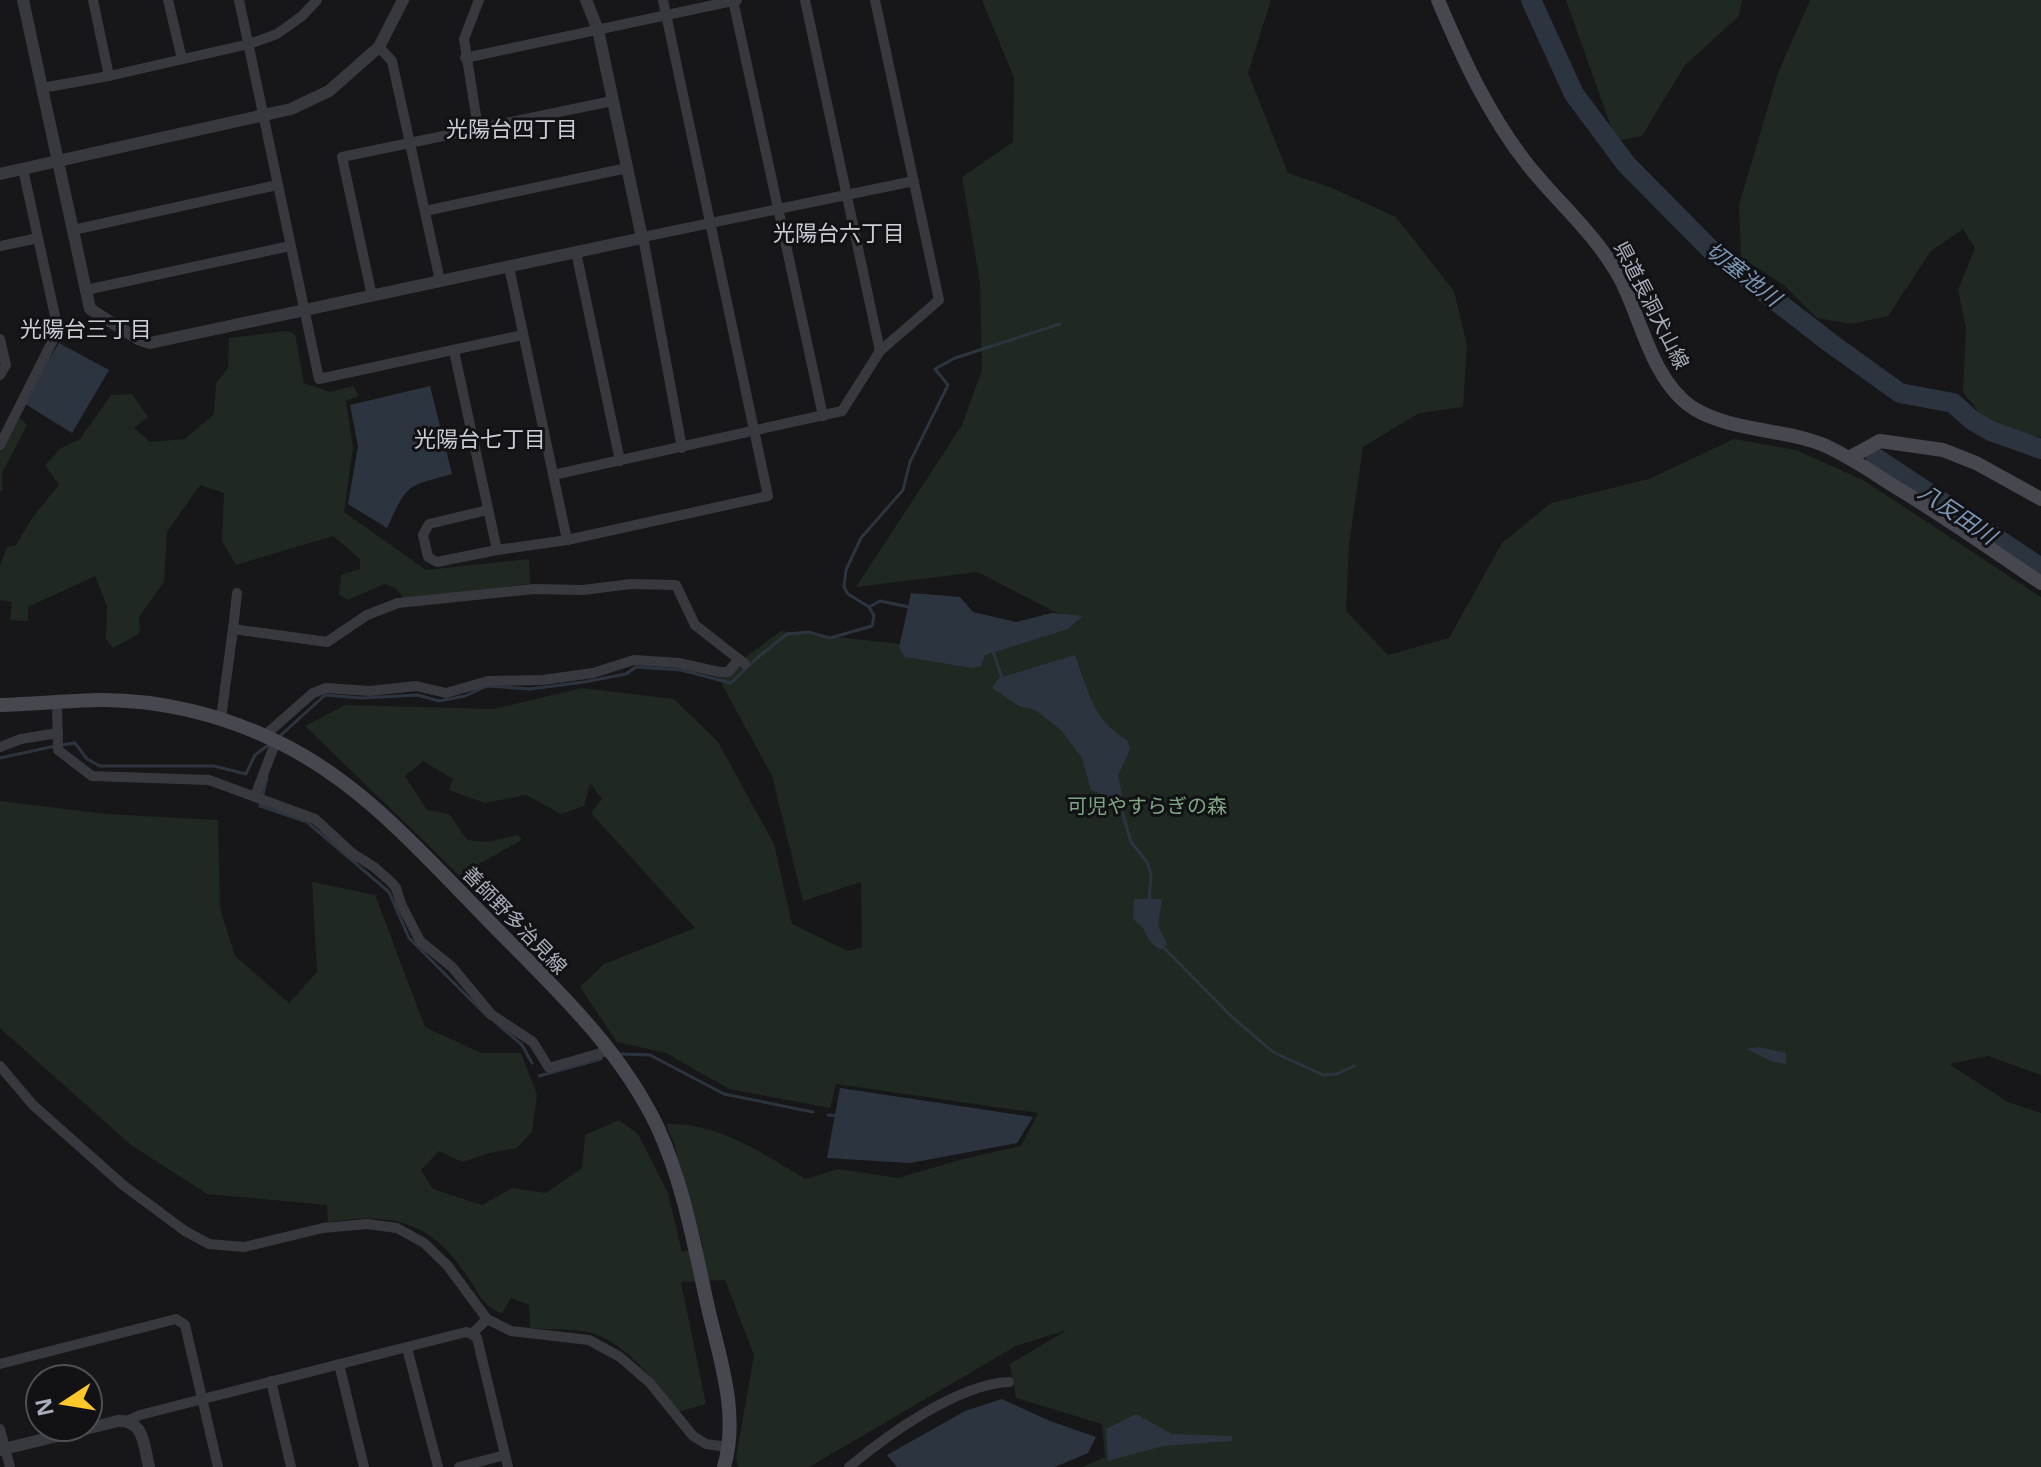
<svg xmlns="http://www.w3.org/2000/svg" width="2041" height="1467" font-family="'Noto Sans','Noto Sans JP',sans-serif">
	<style>
		.green { fill: #1f2821 }
		.water { fill: #2c353f }
		.lines { fill: none; stroke-linecap: round; stroke-linejoin: round }
		.stream { stroke: #2c353f; stroke-width: 3 }
		.river { stroke: #2c353f; stroke-width: 20 }
		.minor { stroke: #38383f; stroke-width: 10 }
		.tertiary { stroke: #38383f; stroke-width: 12 }
		.secondary { stroke: #46474f; stroke-width: 14 }
		.labels { text-anchor: middle; dominant-baseline: central; stroke-width: 6; stroke-linejoin: round; paint-order: stroke }
		.street-label { font-size: 20px; fill: #a8adbb; stroke: #121215 }
		.park-label { font-size: 20px; fill: #7ea783; stroke: #121215 }
		.neighbourhood-label { font-size: 22px; fill: #caccd6; stroke: #121215 }
		.water-label { font-size: 22px; font-style: italic; fill: #7c98b9; stroke: #121215 }
	</style>
	<rect width="100%" height="100%" fill="#17171a"/>
	<g class="green">
		<path d="M982,0h289l-23,73 40,100 44,15 64,29 58,74 13,54 -4,62 -44,6 -56,34 -14,97 -3,67 42,44 61,-17 53,-95 49,-40 98,-24 85,-40 62,11 67,30 178,117v478l-53,-19 -39,8 59,38 33,11v354h-959l23,-10 -3,-33 -86,-26 -6,-34 57,-34 -51,16 -207,121h-71l-2,-9 18,-103 -29,-75 -44,2 25,122 -28,8c-22,-29 -49,-67 -86,-79 -18,-5 -43,-3 -62,-5l-1,-23 -18,-7 -9,15c-18,-5 -23,-19 -33,-34 -37,-58 -76,-67 -141,-57l-1,-17 -120,-11 -76,-49 -131,-117v-227l106,13 112,6 2,88 15,48 54,47 28,-31 -5,-90 63,13 50,132 56,26h40l16,42 -5,37 -15,16 -28,5 -27,9 -23,-11 -18,19 12,19 49,16 30,-17 34,5 36,-25 3,-33 34,-15 19,14 30,59 14,59 21,-5 -29,-103 -8,-20c52,-2 96,29 140,55l32,-10 60,9 65,-19 58,-13 17,-33 -202,-29 -6,24 -101,-19 -63,-36 -49,-11 -37,-55 24,-23 91,-36 -104,-115 11,-14 -12,-16 -6,23 -23,8 -35,-19 -41,8 -36,-13 4,-11 -30,-18 -18,15 22,34 22,4 18,26 20,2 31,-7 4,5 -63,35 -154,-149 40,-21 149,4 88,-21 92,11 44,43 56,102 18,80 56,27 14,-4 -1,-65 -58,19 -31,-125 -54,-99 63,-46 194,21 69,-38h15l-81,-42 -122,15 106,-162 20,-55 -2,-87 -18,-106 51,-35 1,-64z"/>
		<path d="M1566,0h176l-3,16 -54,49 -43,71 -26,5z"/>
		<path d="M1810,0h231v437l-11,-1 -47,-19 -20,-25 3,-64 -8,-38 17,-42 -12,-19 -32,22 -43,65 -37,8 -34,-6 -32,-32 -44,-29 -2,-52 39,-132z"/>
		<path d="M286,331l9,3 9,49 26,9 23,-6 6,10 -13,5 7,47 -9,64 82,58 103,-11 1,25 -126,15 -8,-11 -12,-4 -36,16 -9,-6 2,-19 19,-6v-10l-27,-23 -97,29 -14,-24 2,-48 -24,-8 -33,47 -3,50 -25,35 1,16 -27,15 -7,-9 1,-33 -12,-30 -67,31v14l-18,-1 2,-18 -12,-2v-35l7,-18 9,-2 16,-27 27,-33 -14,-20 16,-17 19,-9 31,-44 21,-1 16,23 -14,11 16,14 35,-3 29,-25 2,-31 12,-15 1,-30z"/>
		<path d="M20,418l7,7 -25,48v18h-2v-42z"/>
	</g>
	<g class="water">
		<path d="M59,343l50,27 -37,63 -50,-31z"/>
		<path d="M430,386l22,88c-47,13 -44,9 -65,54l-39,-24 10,-58 -8,-41z"/>
		<path d="M911,593l49,4 13,15 43,10 36,-9 31,3 -15,13 -83,26 -4,11 -9,2 -67,-11 -6,-9z"/>
		<path d="M1075,655c13,36 18,65 52,85l3,9 -12,27 4,18 -2,8 -29,-12 -9,-32 -21,-28 -26,-20 -16,-4 -27,-18 7,-10z"/>
		<path d="M1134,899h28l-4,27 9,18 -7,6 -10,-8 -7,-14 -10,-9z"/>
		<path d="M1759,1047l27,6v11l-13,-2 -26,-13z"/>
		<path d="M840,1088l193,29 -16,26 -107,20 -83,-5z"/>
		<path d="M1002,1399l48,22 46,16 -8,16 -33,14h-158l-10,-12 78,-44z"/>
		<path d="M1136,1414l36,20 61,2 -2,5 -68,5 -55,15 -2,-32z"/>
	</g>
	<g class="lines">
		<g class="stream">
			<path d="M871,606l9,-5 29,6"/>
			<path d="M993,651l9,27"/>
			<path d="M280,736l45,-41 37,3 56,-3 21,6 26,-5 22,-10 43,3 54,-7 42,-8 10,-7 45,3 50,13 26,-25 30,-24 21,-2 22,6 42,-12 2,-10 -5,-9 -21,-13 -4,-7 2,-17 15,-32 42,-48 7,-28 38,-77 -13,-16 20,-11 105,-34"/>
			<path d="M62,745l13,-2 12,16 13,7h114l32,8 9,-19 16,-12"/>
			<path d="M0,758l55,-12"/>
			<path d="M267,778l-7,28 47,16 82,70 20,46 80,80"/>
			<path d="M1119,801l12,41 16,20 4,13 -2,26"/>
			<path d="M1163,947l68,69 42,36 50,23 14,-1 17,-8"/>
			<path d="M495,1022l27,23 10,18"/>
			<path d="M621,1054l29,1 74,39 89,18"/>
			<path d="M539,1076l62,-17"/>
			<path d="M828,1115l9,1"/>
		</g>
		<g class="river">
			<path d="M1531,0l43,94 52,70 87,88 116,90 71,51 53,10 19,17 19,11 50,18"/>
			<path d="M1876,458l165,110"/>
		</g>
		<g class="minor">
			<path d="M93,0l16,76"/>
			<path d="M168,0l14,59"/>
			<path d="M239,0l80,379 203,-44"/>
			<path d="M733,0l90,416"/>
			<path d="M805,0l75,351"/>
			<path d="M379,47l13,14 48,220"/>
			<path d="M465,58l272,-58"/>
			<path d="M42,88l67,-12 140,-32 28,-10 25,-18 15,-16"/>
			<path d="M478,128l-14,-89 15,-39"/>
			<path d="M425,211l202,-43"/>
			<path d="M73,230l204,-45"/>
			<path d="M0,246l38,-8"/>
			<path d="M576,252l44,209"/>
			<path d="M509,267l58,273"/>
			<path d="M86,290l204,-44"/>
			<path d="M372,296l-30,-139 270,-56"/>
			<path d="M0,339l6,26 -6,10"/>
			<path d="M454,351l43,199"/>
			<path d="M0,445l56,-111 -1,-18 -32,-147"/>
			<path d="M682,448l-39,-211 271,-56"/>
			<path d="M553,475l289,-64 38,-60 59,-51 -64,-300"/>
			<path d="M488,510l-59,14 -6,11 5,22 9,5 60,-12 70,-10 201,-44 -105,-496"/>
			<path d="M233,629l4,-36"/>
			<path d="M57,703l1,47 34,26 117,4 106,39 37,34 22,14 17,15 5,6 5,16 19,37 32,26 40,48 41,27 16,26 62,-18"/>
			<path d="M221,718l12,-89 94,13 40,-27 31,-12 136,-14 49,1 48,-6 45,1 19,40 50,39"/>
			<path d="M264,736l49,-43 13,-5 44,3 46,-5 30,7 42,-12 55,-1 50,-7 41,-13 45,3 40,9h9l11,-13"/>
			<path d="M0,747l21,-8 37,-6"/>
			<path d="M255,796l21,-55"/>
			<path d="M0,1066l33,39 90,80 62,46 24,13 35,3 79,-19 44,-4 30,4 27,15 23,22 40,54 24,12 78,9 31,17 30,26 43,53 13,8 22,3"/>
			<path d="M472,1334l5,4 31,129"/>
			<path d="M407,1348l31,119"/>
			<path d="M0,1364l176,-45 9,6 33,142"/>
			<path d="M339,1364l25,103"/>
			<path d="M271,1381l20,86"/>
			<path d="M129,1420l11,-5 326,-83 6,2 15,-15"/>
			<path d="M0,1429l10,38"/>
			<path d="M459,1467l46,-12"/>
			<path d="M849,1467c38,-32 109,-83 160,-85"/>
		</g>
		<g class="tertiary">
			<path d="M23,0l67,309 48,30 12,4 492,-105 -44,-208 -12,-30"/>
			<path d="M0,174l291,-65 38,-18 50,-44 24,-47"/>
			<path d="M0,1450l118,-29c26,-2 26,25 31,46"/>
		</g>
		<g class="secondary">
			<path d="M1438,0c24,57 51,116 90,165 32,40 70,71 94,117 20,40 31,100 71,126 39,24 91,20 133,38 24,11 46,26 68,40 50,30 98,64 147,97"/>
			<path d="M1849,458l31,-17 63,9 33,13 65,36"/>
			<path d="M0,705c32,-1 65,-4 97,-5 62,-1 126,15 181,42 83,40 143,110 207,175 63,65 132,126 172,209 27,58 38,124 52,186 12,50 30,104 15,155"/>
		</g>
	</g>
	<g class="labels">
		<g class="street-label">
			<text transform="translate(1652 305) rotate(63)">県道長洞犬山線</text>
			<text transform="translate(515 920) rotate(46)">善師野多治見線</text>
		</g>
		<g class="park-label">
			<text x="1147" y="805">可児やすらぎの森</text>
		</g>
		<g class="neighbourhood-label">
			<text x="512" y="128">光陽台四丁目</text>
			<text x="839" y="232">光陽台六丁目</text>
			<text x="86" y="328">光陽台三丁目</text>
			<text x="480" y="438">光陽台七丁目</text>
		</g>
		<g class="water-label">
			<text transform="translate(1744 273) rotate(38)">切塞池川</text>
			<text transform="translate(1958 513) rotate(34)">八反田川</text>
		</g>
	</g>
	<g transform="translate(64 1403) rotate(258)"><circle r="38" fill="#121215" stroke="#4e5057" stroke-width="2"/>
	<path d="M0-6L14 30L0 20L-14 30Z" fill="#ffc82a"/>
	<text y="-12" font-size="22" font-weight="bold" text-anchor="middle" fill="#a8adbb">N</text>
	</g>
</svg>
